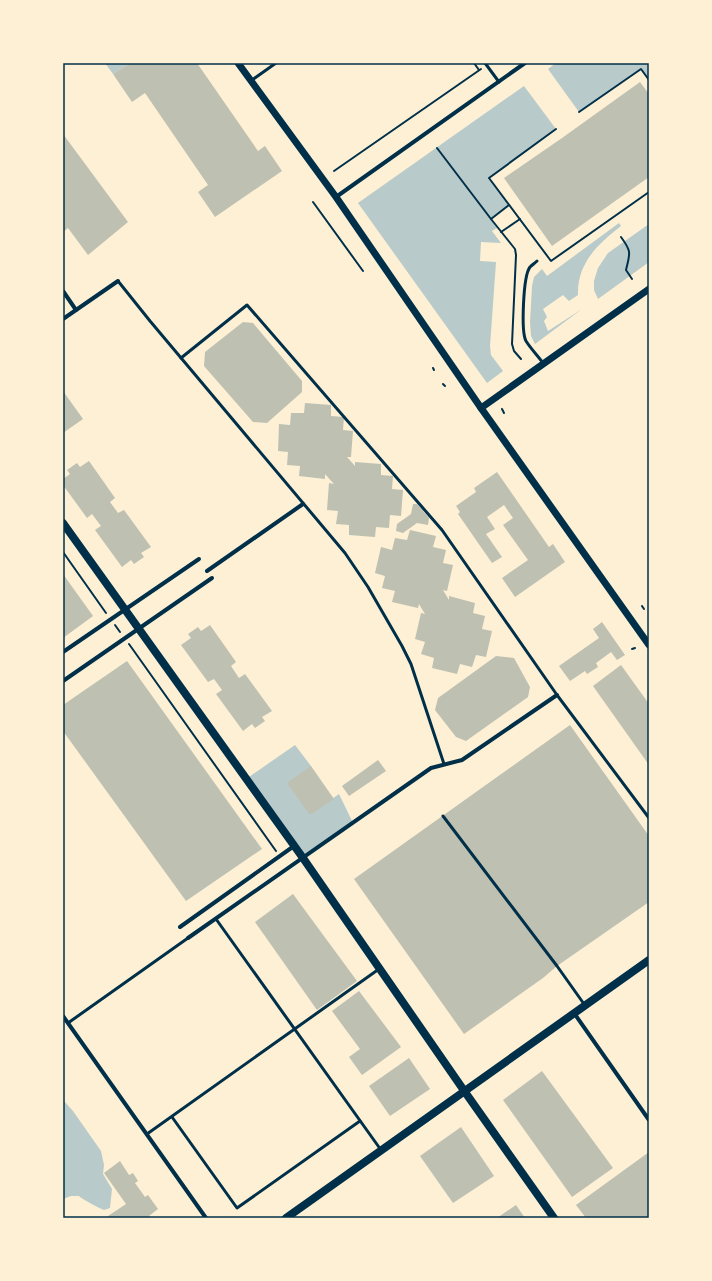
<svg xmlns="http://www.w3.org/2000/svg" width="712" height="1281" font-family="Montserrat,sans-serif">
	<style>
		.green { fill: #b9caca }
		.building { fill: #bec0b2 }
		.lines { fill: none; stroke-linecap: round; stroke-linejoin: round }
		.path { stroke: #003049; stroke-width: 2 }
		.service { stroke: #003049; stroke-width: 3 }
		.minor { stroke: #003049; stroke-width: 4 }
		.tertiary { stroke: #003049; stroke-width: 7 }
		.secondary { stroke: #003049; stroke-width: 8 }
		.neatline { fill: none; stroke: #003049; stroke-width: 1.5 }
	</style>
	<rect width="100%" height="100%" fill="#fdf0d5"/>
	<g class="green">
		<path d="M105,63h25l-17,11z"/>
		<path d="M556,63h93v17l-8,-11 -62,43 -31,-43z"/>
		<path d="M524,86l32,43 -67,49 20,27 -18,14 6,9 -5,3 9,12 -20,-1 -1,19 16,1 -6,84 1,9 12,16 -16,12 -129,-180z"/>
		<path d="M619,223l2,3c-23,18 -44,37 -43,69l-9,6 -6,-6 -20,14 4,8 -3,4 4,10 34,-22 -47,35 -4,-8 -1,-14 2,-36 2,-9 8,-8 5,7z"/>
		<path d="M649,224v38l-51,37 -4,-9v-9l4,-13 10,-15z"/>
		<path d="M295,745l16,21v48l28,-20 14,29 -50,35 -57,-79z"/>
		<path d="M63,1100l10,11 28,40 3,14 -1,9 9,15 -2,19 -6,2c-5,-2 -22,-11 -25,-14h-8l-8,3z"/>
	</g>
	<g class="building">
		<path d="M130,63h67l61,88 7,-5 17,25 -67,46 -17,-25 10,-7 -63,-92 -13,9 -19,-28z"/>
		<path d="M640,82l9,12v83l-97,69 -48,-68 58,-40z"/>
		<path d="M63,134l65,88 -40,33 -20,-27 -5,4z"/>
		<path d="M243,322l10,1 49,58v11l-35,31 -14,-1 -49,-56 1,-14z"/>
		<path d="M63,391l20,28 -20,14z"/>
		<path d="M305,403l26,2v11l13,1 -1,13 10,1 -2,26h-4l8,9v-4l26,2v11l12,1 -1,13 11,1 -2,26 -11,-1 -1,13 -13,-1 -1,10 -26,-2v-10l-13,-1 2,-13 -11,-1 2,-27 5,1 -9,-10v5l-26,-3 1,-10 -13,-1 1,-13 -10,-1 1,-27 11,1 1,-12h13z"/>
		<path d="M89,461l26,37 -5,4 8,11 6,-3 27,37 -10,6 3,4 -10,7 -3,-4 -9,7 -27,-37 6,-4 -9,-12 -5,4 -24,-33v-6l7,-5 -3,-4 10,-7 3,4z"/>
		<path d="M497,472l52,75 4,-3 12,18 -50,35 -13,-19 26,-18 -25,-35 10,-7 -9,-13 -17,12 8,12 -9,5 16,23 -10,6 -34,-49 2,-2 -4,-6 20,-14 -2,-4z"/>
		<path d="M413,504h4l12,14 -1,7 -11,-2 -14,10 -7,-2 1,-7 14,-10z"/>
		<path d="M410,530l26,6 -3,11 13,3 -3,13 10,2 -6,26 -4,-1 6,10v-4l26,7 -2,10 12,3 -3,13 10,2 -6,26 -10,-2 -4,12 -12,-3 -3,10 -25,-6 2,-10 -13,-4 4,-12 -10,-3 6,-26 4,1 -6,-10 -1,4 -26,-6 3,-11 -13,-3 3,-12 -10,-3 6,-26 11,3 3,-12 12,2z"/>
		<path d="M63,574l30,42 -30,22z"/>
		<path d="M602,622l23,33 -8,5 -6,-8 -15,11 2,4 -11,7 -2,-3 -15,10 -11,-15 40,-28 -6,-9z"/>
		<path d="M210,625l26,37 -5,4 8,12 6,-4 27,37 -10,6 3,4 -10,7 -3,-4 -9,7 -27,-37 6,-4 -8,-11 -6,3 -27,-37 10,-7 -3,-4 10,-7 3,4z"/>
		<path d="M496,656l18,2 16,29 -2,10 -62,44 -10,-4 -21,-27 3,-12z"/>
		<path d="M127,661l135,188 -76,52 -123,-170v-26z"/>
		<path d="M621,665l28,39v61l-56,-79z"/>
		<path d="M570,725l79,111v66l-92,64 -14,12 -79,56 -110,-155z"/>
		<path d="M378,760l8,11 -37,25 -7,-10z"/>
		<path d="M311,766l23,33 -24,16 -23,-32z"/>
		<path d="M293,894l64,87 -40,29 -62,-88z"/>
		<path d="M359,991l42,56 -39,28 -13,-18 11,-8 -28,-38z"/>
		<path d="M409,1058l21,31 -40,27 -21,-30z"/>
		<path d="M542,1071l71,97 -41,29 -69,-97z"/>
		<path d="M461,1127l33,49 -41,27 -33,-47z"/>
		<path d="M649,1152v66h-63l-10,-13z"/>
		<path d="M120,1161l9,14 4,-2 5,8 -3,2 10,14 3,-2 10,14 -9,7 2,2h-42l-1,-2 18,-12 -22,-31z"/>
		<path d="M516,1205l9,13h-28z"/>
	</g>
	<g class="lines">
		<g class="path">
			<path d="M474,63l5,7"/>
			<path d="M579,112l62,-43 8,11"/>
			<path d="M556,129l-67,49 62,83 98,-69"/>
			<path d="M437,148l54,71 24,30 1,6 -4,89 2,7 7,8"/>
			<path d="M334,171l147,-102"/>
			<path d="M313,202l50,69"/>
			<path d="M491,219l18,-14"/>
			<path d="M501,232l19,-13"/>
			<path d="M621,237c11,15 9,16 5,33l6,9"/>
			<path d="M433,368l1,2"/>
			<path d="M443,384l2,2"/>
			<path d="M502,409l2,4"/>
			<path d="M63,552l43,61"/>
			<path d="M642,606l2,3"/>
			<path d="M115,625l5,7"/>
			<path d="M129,644l147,207"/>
			<path d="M632,649l3,-1"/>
		</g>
		<g class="service">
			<path d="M485,63l14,19"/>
			<path d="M252,80l24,-17"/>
			<path d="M537,261c-2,2 -5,4 -7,6 -7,9 -9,65 -4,74 5,8 12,15 17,22"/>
			<path d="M118,281l32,40 195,232 23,34 34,59 9,18 33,100"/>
			<path d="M181,358l66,-53 195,225 115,165 92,123"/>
			<path d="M443,816l114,150 27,38"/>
			<path d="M216,919l165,231"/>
			<path d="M68,1023l120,-85"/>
			<path d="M172,1117l65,91 123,-87"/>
			<path d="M147,1134l232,-165"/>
		</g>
		<g class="minor">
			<path d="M336,197l189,-134"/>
			<path d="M63,291l13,19"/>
			<path d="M63,319l55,-38"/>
			<path d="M207,571l96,-67"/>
			<path d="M63,652l136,-93"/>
			<path d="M63,681l149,-103"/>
			<path d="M180,927l114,-81"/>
			<path d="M188,938l243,-170 31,-8 95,-65"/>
			<path d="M574,1013l75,107"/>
			<path d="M63,1016l143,202"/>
		</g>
		<g class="tertiary">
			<path d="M238,63l98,134 145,211 168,237"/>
			<path d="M481,408l168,-119"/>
		</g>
		<g class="secondary">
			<path d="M63,523l240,335 162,234 89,126"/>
			<path d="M286,1218l363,-258"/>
		</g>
	</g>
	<rect width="712" height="1281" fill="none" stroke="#fdf0d5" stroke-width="128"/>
	<rect x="64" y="64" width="584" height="1153" class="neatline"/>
</svg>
